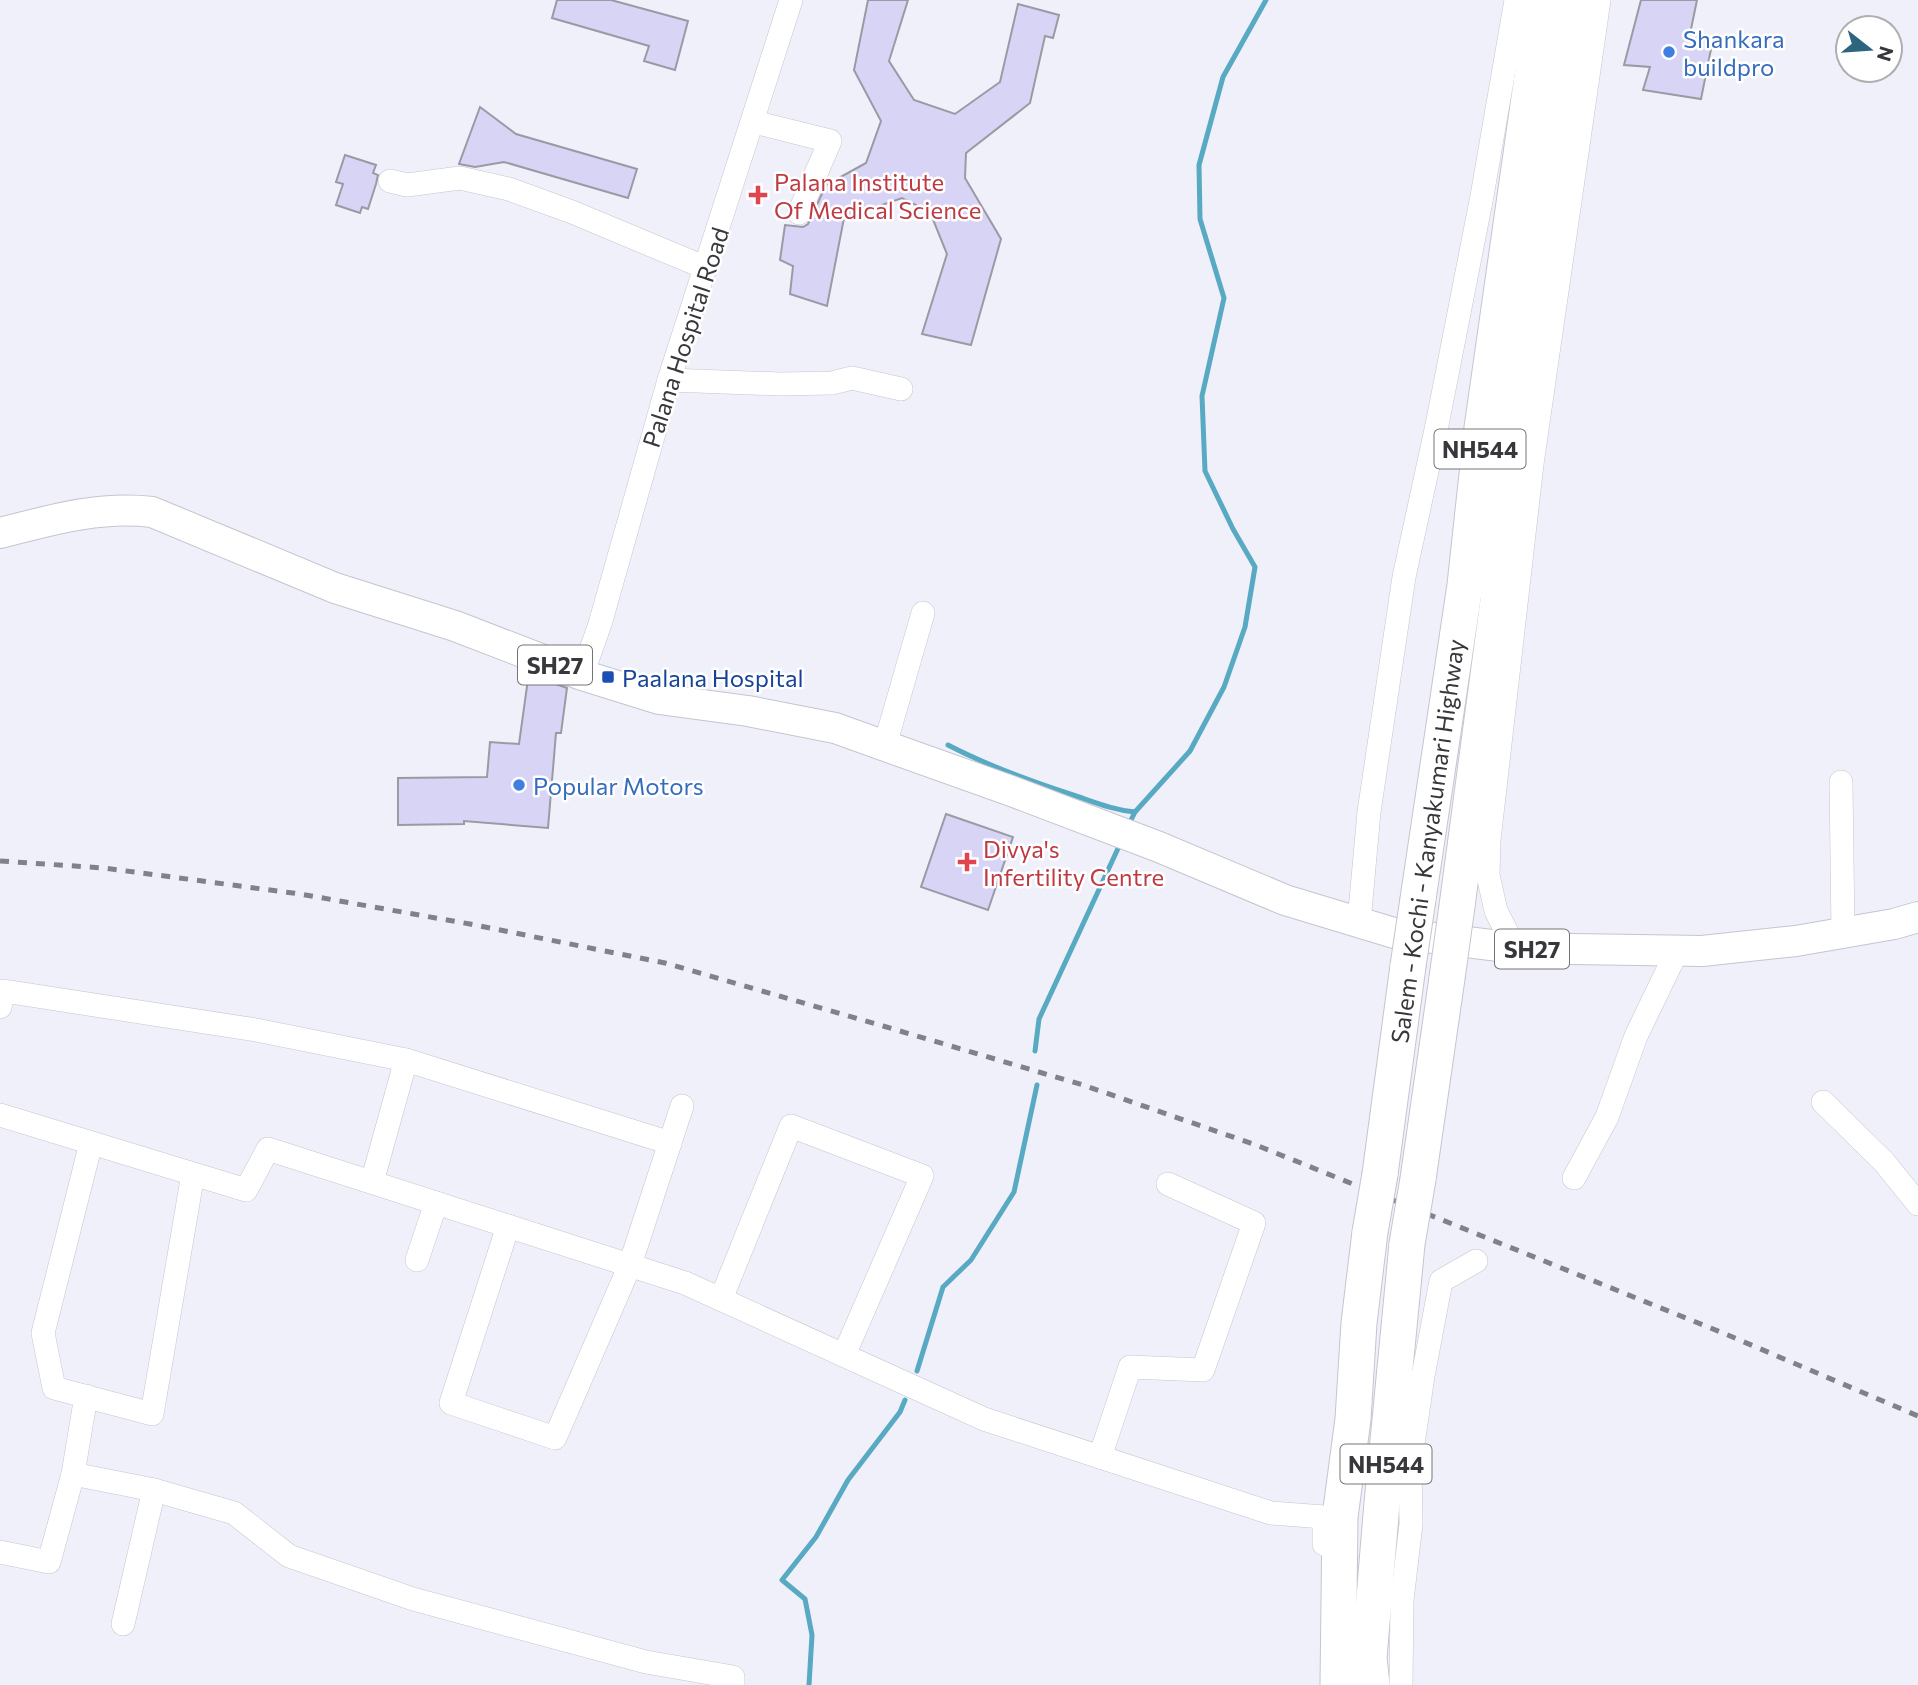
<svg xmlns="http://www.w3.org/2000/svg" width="1918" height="1685" font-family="Commissioner,sans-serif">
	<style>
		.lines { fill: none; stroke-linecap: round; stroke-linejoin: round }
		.stream { stroke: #58a9c2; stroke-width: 5 }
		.building { fill: #d8d4f6; stroke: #9b9aa4; stroke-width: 2 }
		.minor-casing { stroke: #c5c5cf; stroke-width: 24 }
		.major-casing { stroke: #c5c5cf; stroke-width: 32 }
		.highway-casing { stroke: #c5c5cf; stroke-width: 37 }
		.minor { stroke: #fff; stroke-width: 23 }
		.major { stroke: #fff; stroke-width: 30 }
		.highway { stroke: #fff; stroke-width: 35 }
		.rail { stroke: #818188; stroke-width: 5; stroke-dasharray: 9 9; stroke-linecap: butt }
		.highway-bridge-casing { stroke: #c5c5cf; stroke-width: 37; stroke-linecap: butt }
		.highway-bridge { stroke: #fff; stroke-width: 35 }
		.shop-dot { fill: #3f7fe0; stroke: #fff; stroke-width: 2.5 }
		.health-dot { fill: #e0444e; stroke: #fff; stroke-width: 2.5 }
		.transit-dot { fill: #1a4fb4; stroke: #fff; stroke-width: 2.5 }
		.labels { text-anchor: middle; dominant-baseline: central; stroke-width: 5; stroke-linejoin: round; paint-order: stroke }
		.shield { fill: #fff; stroke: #747476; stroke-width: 2 }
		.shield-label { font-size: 23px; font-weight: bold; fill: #38383c }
		.shop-label { font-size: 24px; fill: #366cbe; stroke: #fff; text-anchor: start }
		.health-label { font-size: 24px; fill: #be3a42; stroke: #fff; text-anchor: start }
		.street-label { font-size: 24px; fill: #38383c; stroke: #fff }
		.transit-label { font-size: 24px; fill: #164399; stroke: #fff; text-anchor: start }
	</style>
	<rect width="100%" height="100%" fill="#f0f0fb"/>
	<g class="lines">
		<g class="stream">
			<path d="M948,745c40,21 82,36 125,50 21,7 40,15 62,17"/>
			<path d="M1128,826l7,-14 55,-61 34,-64 21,-60 10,-60 -22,-38 -28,-58 -3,-75 22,-98 -24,-79 -1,-54 24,-88 43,-77"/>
			<path d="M1035,1051l4,-32 82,-177"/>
			<path d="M917,1371l26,-84 28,-27 43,-68 23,-107"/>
			<path d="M809,1685l3,-50 -7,-36 -23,-19 34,-43 32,-57 52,-68 5,-12"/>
		</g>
	</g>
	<g class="building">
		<path d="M557,0h54l77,21 -13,49 -31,-9 5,-15 -97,-28z"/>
		<path d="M868,0h40l-19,61 25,39 41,14 45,-32 18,-78 41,11 -6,23 -8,-2 -15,67 -64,50 -1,25 36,61 -30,106 -49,-11 25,-80 -17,-42 -28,-14 -58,20 -17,88 -37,-12 3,-28 -13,-6 5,-35 18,2 5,-3 18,-39 40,-22 15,-42 -27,-51z"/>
		<path d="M1641,0h56l-7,34 23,5 -12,60 -58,-9 7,-23 -26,-2z"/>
		<path d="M480,107l36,27 121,35 -9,29 -124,-36 -29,5 -16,-3z"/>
		<path d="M345,155l31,10 -3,8 5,2 -2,9 -8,25 -6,-2 -2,6 -24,-8 7,-21 -7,-2z"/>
		<path d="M528,679l25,4 14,5 -6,45h-5l-8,95 -84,-7v3l-66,1v-47l89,-1 3,-35 29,2z"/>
		<path d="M946,814l67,23 -25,73 -67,-23z"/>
	</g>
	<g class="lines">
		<g class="minor-casing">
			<g id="minor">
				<path d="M754,122l76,19 -31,72"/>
				<path d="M390,181l17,4 53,-7 49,11 63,23 134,56"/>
				<path d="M669,380l111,4 52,-1 20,-5 49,11"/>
				<path d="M582,675l18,-51 69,-244 122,-380"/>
				<path d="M885,745l38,-132"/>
				<path d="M1841,782l2,151"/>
				<path d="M1359,922l10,-110 35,-235 33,-152 45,-229 34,-196"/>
				<path d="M1515,948l-19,-37 -8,-36 1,-35 43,-376 67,-464"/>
				<path d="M0,1007l4,-16 252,39 150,30 264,83"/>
				<path d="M1823,1102l61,60 34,42"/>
				<path d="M0,1115l246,75 22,-41 417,134 299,136 287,94 53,4v27"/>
				<path d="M91,1143l-48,190 11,55 98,26 41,-240"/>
				<path d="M1574,1178l33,-61 29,-81 41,-85"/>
				<path d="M372,1182l34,-122"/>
				<path d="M508,1226l-57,177 104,35 75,-173 52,-159"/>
				<path d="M417,1260l19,-57"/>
				<path d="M721,1299l70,-173 131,50 -78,179"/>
				<path d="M1100,1457l30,-90 73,3 51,-147 -86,-39"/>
				<path d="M73,1474l81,16 80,23 55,43 124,43 233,63 87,15v8"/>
				<path d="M0,1552l49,10 24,-88 13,-78"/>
				<path d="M123,1624l31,-134"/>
				<path d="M1401,1685l1,-85 9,-76 -1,-60 13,-88 18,-95 35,-20"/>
			</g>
		</g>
		<g class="major-casing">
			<path id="major" d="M0,533c51,-13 99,-27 152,-21l183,76 120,38 127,49 77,24 89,12 87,17 179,64 145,55 126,53 109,33 121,15 187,3 94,-10 98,-17 24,-7"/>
		</g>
		<g class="highway-casing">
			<g id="highway">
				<path d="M1418,899l47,-314 17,-157 61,-428"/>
				<path d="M1457,906l41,-305 9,-121 68,-480"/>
				<path d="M1380,1174l28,-208"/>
				<path d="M1418,1179l29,-201"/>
				<path d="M1338,1685l2,-168 13,-98 6,-96 11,-91"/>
				<path d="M1372,1685l-3,-27 13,-155 25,-259"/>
			</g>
		</g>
		<use href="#minor" class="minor"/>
		<use href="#major" class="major"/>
		<use href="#highway" class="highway"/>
		<path class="rail" d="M0,861l104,7 196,26 170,30 195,39 218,63 200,59 173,60 467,188 195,83"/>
		<g class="highway-bridge-casing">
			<g id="highway-bridge">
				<path d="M1408,966l10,-67"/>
				<path d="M1447,978l10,-72"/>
				<path d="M1370,1232l10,-58"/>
				<path d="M1407,1244l11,-65"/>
			</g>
		</g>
		<use href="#highway-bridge" class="highway-bridge"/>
	</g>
	<g class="shop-dot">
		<circle cx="1669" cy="52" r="7"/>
		<circle cx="519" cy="785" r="7"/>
	</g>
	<g class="health-dot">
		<path d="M754.5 184.5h7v7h7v7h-7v7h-7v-7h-7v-7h7z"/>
		<path d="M963.5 851.5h7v7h7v7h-7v7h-7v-7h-7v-7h7z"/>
	</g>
	<rect class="transit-dot" x="601" y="670" width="14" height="14" rx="3.5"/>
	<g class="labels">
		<g class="shield">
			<rect x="1434.5" y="429.5" width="91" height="39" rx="5"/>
			<rect x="518" y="645.5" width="74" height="39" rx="5"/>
			<rect x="1495" y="929.5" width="74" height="39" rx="5"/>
			<rect x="1340.5" y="1444.5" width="91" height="39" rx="5"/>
		</g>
		<g class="shield-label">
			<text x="1480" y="449">NH544</text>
			<text x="555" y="665">SH27</text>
			<text x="1532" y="949">SH27</text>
			<text x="1386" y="1464">NH544</text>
		</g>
		<g class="shop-label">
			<text x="1683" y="38">Shankara<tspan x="1683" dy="28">buildpro</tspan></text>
			<text x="533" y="785">Popular Motors</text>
		</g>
		<g class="health-label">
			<text x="774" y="181">Palana Institute<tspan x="774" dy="28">Of Medical Science</tspan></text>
			<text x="983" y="848">Divya's<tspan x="983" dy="28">Infertility Centre</tspan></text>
		</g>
		<g class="street-label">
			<text transform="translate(685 337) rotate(-72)">Palana Hospital Road</text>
			<text transform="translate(1427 841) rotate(-82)">Salem - Kochi - Kanyakumari Highway</text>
		</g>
		<g class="transit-label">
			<text x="622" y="677">Paalana Hospital</text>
		</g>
	</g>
	<g transform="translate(1869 49) rotate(107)"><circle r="33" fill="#ffffff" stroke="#afafb1" stroke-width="2"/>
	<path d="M0-5L12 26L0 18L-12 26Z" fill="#2d657f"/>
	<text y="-10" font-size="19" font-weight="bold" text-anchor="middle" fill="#38383c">N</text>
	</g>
</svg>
